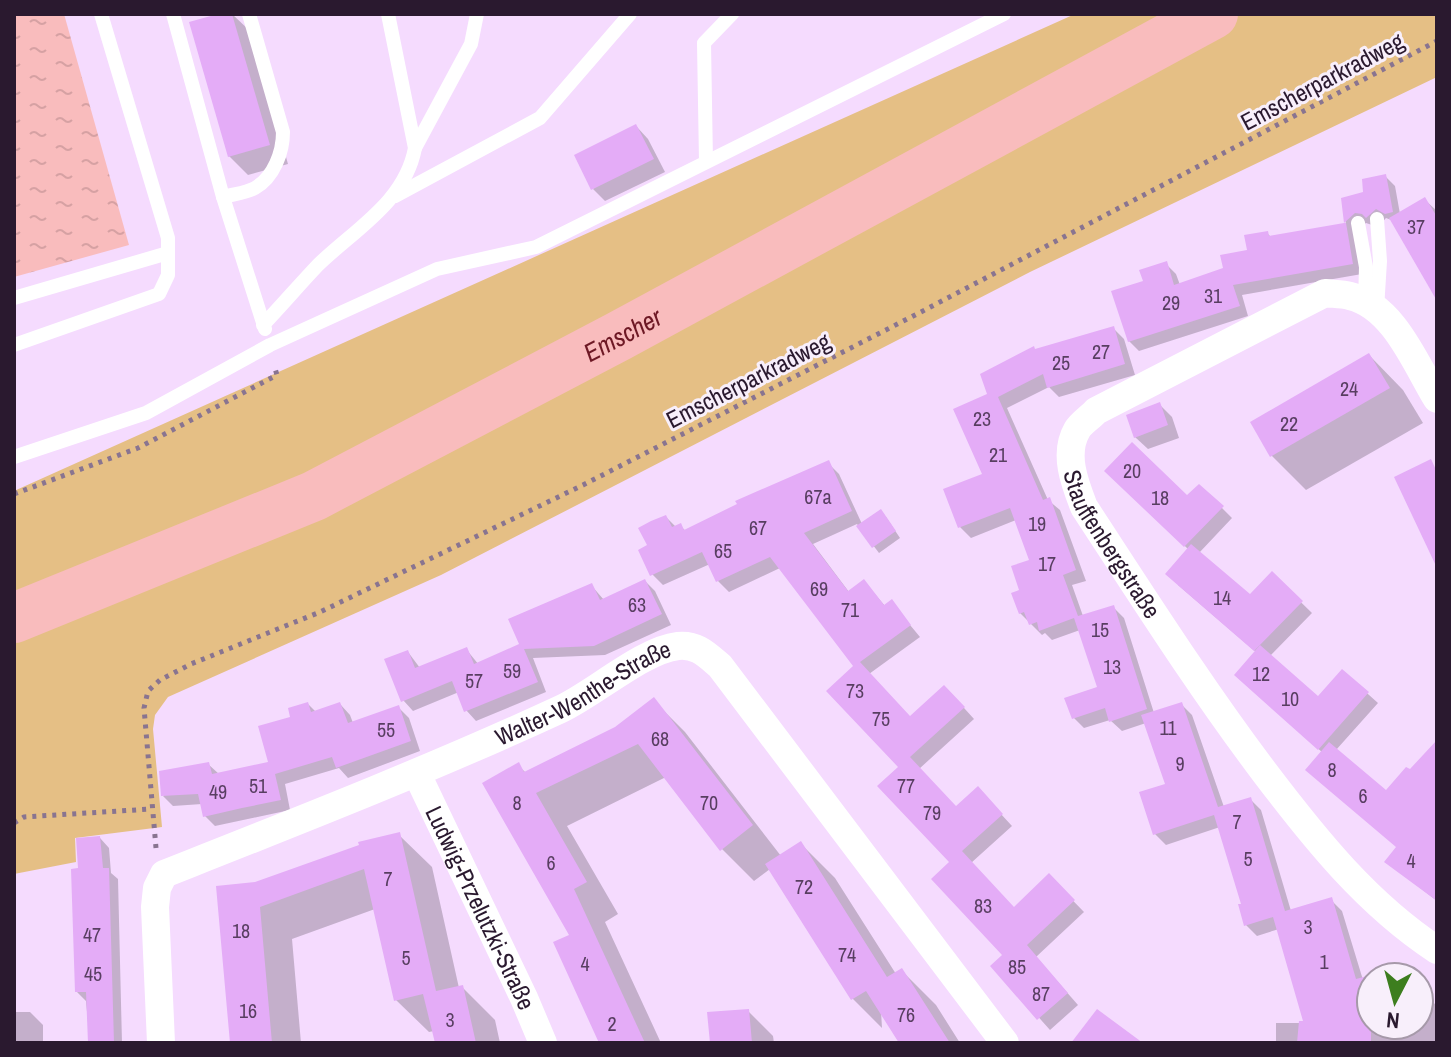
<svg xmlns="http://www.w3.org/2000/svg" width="1451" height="1057" font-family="'Archivo Narrow',sans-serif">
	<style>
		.green { fill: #e5bf85 }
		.water { fill: url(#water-ripples) }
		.shadow { fill: #0003 }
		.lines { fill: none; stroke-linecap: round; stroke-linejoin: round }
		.river { stroke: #f9bcbd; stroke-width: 50 }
		.building { fill: #e4acf7 }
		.path { stroke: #897490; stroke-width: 5; stroke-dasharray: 4 6; stroke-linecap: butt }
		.lane { stroke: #fff; stroke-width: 14 }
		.street { stroke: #fff; stroke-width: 28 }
		.labels { text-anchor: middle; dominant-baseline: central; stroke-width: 6; stroke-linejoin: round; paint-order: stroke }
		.number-label { font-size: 20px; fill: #583e61 }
		.street-label { font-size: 24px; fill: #2a192f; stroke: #f8effb }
		.water-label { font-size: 26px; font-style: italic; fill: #6e1925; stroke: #f8effb }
	</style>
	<defs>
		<pattern id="water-ripples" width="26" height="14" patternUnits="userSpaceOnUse" patternTransform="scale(2)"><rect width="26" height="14" fill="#f9bcbd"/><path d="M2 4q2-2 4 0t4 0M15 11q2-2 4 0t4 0" fill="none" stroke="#d6a1a3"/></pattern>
	</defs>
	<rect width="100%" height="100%" fill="#f5dbfe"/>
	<path class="green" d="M1075,14h362v63l-407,195 -589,303 -273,122 -13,18 -2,14 9,98 -87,11 1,24 -62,12v-383z"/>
	<path class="water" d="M14,14h50l65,231 -115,32z"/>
	<g class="shadow">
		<path d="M226,14h6l18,17 38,133 -40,11 -19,-19z"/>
		<path d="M636,126l12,13 17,33 -60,29 -12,-12z"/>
		<path d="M1385,176l10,10 5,28 25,-14 12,11v79l-43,-69 -8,-3 -8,9 -12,-4 -12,10 8,41 -120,21 6,21 -109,35 -10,-10 16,-58 21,-19 10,10 4,11 46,-15 41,-37 4,4 75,-12 -3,-26 23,-5z"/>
		<path d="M1113,328l11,11 11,36 -76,22 -10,-10 -42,21 41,92 12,10 26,71 -14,4 11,31 30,-9 11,11 30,95 27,-9 11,11 32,92 26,-8 11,11 30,101 40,-11 11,11 21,69 8,-3v48h48v-22h15l3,4v36h-161v-20h30l-27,-94 -22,7 -11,-11 -3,-20 -23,-78 -54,18 -11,-11 12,-49 -21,-62 -24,8 -12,-11 -26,8 -10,-10 25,-30 -19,-58 -28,10 -7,-7 -3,2 -22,-22 2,-22 9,-30 -15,-41 -45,18 -11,-11 25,-52 5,-80 46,-44z"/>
		<path d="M1369,355l34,35 20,33 -117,67 -34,-34 -20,-33z"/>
		<path d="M1159,404l13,13 7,21 -31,11 -13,-12z"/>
		<path d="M828,463l11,11 23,50 24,-7 14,21 -21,15 -22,-29 -44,20 36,48 15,-11 21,25 6,-4 29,35 -51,37 41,45 45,-21 19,21 -55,50 37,39 32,-8 24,26 -41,37 43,46 35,-33 35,36 -48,45 42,48 -28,25 -57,-64 12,-10 -105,-189 -45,-100 -75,-99 -51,24 -11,-11 -8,-17 -47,21 -11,-11 -2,-28 16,-29 10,10 4,-1 6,5z"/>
		<path d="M1107,471l115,37 10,10 -33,35 51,44 22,-23 40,39 -42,43 48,43 32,-21 28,25 -42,47 50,43 51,-27v135l-50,-39 11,-15 -75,-94 -77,-69 10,-32 -78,-67 11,-35z"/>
		<path d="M645,581l10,10 16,34 -66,30 -72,3 13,34 -70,29 -10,-11 -7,-18 -46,19 -10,-11 5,-48 12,16 46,-19 13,16 43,-20 69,-60 13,15z"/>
		<path d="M653,700l32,32 96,124 20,-12 34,34 61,96 6,-3 34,34 24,38h-58l-21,-32 1,17 -31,-31 -81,-128 -16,12 -32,-32 -56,-72 -99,49 51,88 -13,8 56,121h-60l-29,-107 -54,-171 8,8 90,-44z"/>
		<path d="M308,704l8,8 24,-8 10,11 3,8 45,-16 11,11 11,33 -72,27 -9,-10 -54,16 5,26 -75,16 -10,-10 -3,-12 -29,2 -10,-10 45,-32 11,10 52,-11 22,-45z"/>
		<path d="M399,835l33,32 27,121 3,-1 33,33 5,23h-63l-3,-12 -5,1 -33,-32 -21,-91 -83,30 9,104h-69l24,-159z"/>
		<path d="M100,838l9,10 2,25 7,6 4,164h-32l-4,-42 -9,-9 3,-122z"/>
		<path d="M748,1011l25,25 1,7h-62z"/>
		<path d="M14,1012h16l13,13v18h-29z"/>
	</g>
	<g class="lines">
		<path class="river" id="s1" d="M14,618l300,-122 305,-160 594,-322"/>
	</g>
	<g class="building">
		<path d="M218,14h14l38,131 -42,12 -39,-135z"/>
		<path d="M636,124l18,35 -63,31 -17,-35z"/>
		<path d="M1386,174l7,38 -8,2 -9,-5 -10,9 -4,-4 -7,-1 -11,10h2l7,41 -120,21 7,21 -112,36 -17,-51 32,-10 -4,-11 28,-9 7,24 49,-17 -3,-13 27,-5 -3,-15 24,-4 1,5 75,-13 -3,-25 22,-6 -1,-13z"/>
		<path d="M1425,197l12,20v84l-48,-83z"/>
		<path d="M1114,326l11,38 -78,24 -4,-14 -45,23 45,103 7,-3 26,73 -13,5 15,41 36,-11 33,104 -38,13 -4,-14 -33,11 -8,-21 33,-11 -23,-69 -35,13 -2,-9 -8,3 -5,-13 -5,2 -8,-21 8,-3 -8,-24 18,-6 -19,-52 -52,20 -15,-39 39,-15 -29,-65 34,-15 -7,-20 54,-28 1,3z"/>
		<path d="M1369,353l21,35 -120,69 -20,-35z"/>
		<path d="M1160,402l8,23 -34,13 -8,-23z"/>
		<path d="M1132,442l55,53 12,-11 25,22 -40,41 -80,-76z"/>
		<path d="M1431,459l6,13v96l-43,-91z"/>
		<path d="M829,460l23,51 -48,22 44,58 16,-12 20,26 8,-6 19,26 -51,37 50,54 34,-31 21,22 -55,50 46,49 22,-20 25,28 -41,37 52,56 35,-34 26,27 -48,45 41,48 -31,27 -47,-54 12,-11 -71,-76 18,-17 -72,-76 21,-19 -72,-76 27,-25 -83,-109 -54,25 -14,-30 -52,24 -12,-26 9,-5 -9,-17 13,-7 15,-6 6,12 9,-4 3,7 53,-26 -2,-3z"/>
		<path d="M881,509l15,22 -24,17 -16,-22z"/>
		<path d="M1191,544l59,50 22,-23 31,30 -49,50 -89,-77z"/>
		<path d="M645,579l17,35 -68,32 -70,3 14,33 -74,30 -12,-31 -51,21 -17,-43 24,-9 7,18 52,-21 7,17 45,-20 -11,-25 84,-36 8,17z"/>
		<path d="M1260,645l58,51 24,-27 27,23 -51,58 -84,-75z"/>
		<path d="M654,697l99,128 -33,26 -82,-107 -102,49 51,89 -13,7 71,154h-46l-46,-101 16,-7 -87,-152 37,-21 5,10 91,-45z"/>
		<path d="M308,702l3,10 29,-10 8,21 51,-18 12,36 -75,27 -4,-11 -57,17 6,26 -39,8 -39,9 -5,-23 -37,2 -2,-25 50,-9 3,12 56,-12 -10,-36 32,-9 -2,-9z"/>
		<path d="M1182,702l36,105 33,-10 34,114 47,-14 24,82 15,-4v68h-74l2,-22h4l-30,-104 -29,9 -6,-22h3l-27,-89 -61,20 -14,-43 26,-8 -24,-69z"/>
		<path d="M1437,740v161l-53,-39 12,-15 -91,-77 24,-28 57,48 20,-23 4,2z"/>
		<path d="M400,832l36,159 27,-6 13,58h-41l-12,-49 -29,7 -30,-132 -104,38 12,136h-42l-14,-157 39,-4 104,-37 -1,-3z"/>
		<path d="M100,836l3,32h6l5,175h-26l-2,-51h-11l-4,-123 7,-1 -2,-30z"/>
		<path d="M801,841l86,136 15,-9 48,75h-51l-33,-52 -15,9 -86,-136z"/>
		<path d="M749,1009l3,34h-42l-3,-31z"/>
		<path d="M1097,1009l46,34h-72z"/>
	</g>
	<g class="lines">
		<g class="path">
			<path d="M14,494l124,-46 139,-73 -3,-10"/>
			<path d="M14,823l10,-6 128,-8"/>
			<path d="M156,848l-12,-140 4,-17 12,-11 31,-16 129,-52 263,-127 336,-172 518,-272"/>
		</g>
		<g class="lane">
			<path d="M173,14l50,183 42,132"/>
			<path d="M415,148l56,-104 6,-30"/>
			<path d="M706,162l-2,-119 28,-29"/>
			<path d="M395,196l145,-78 90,-104"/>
			<path d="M223,197c10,-3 23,-4 32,-9 19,-11 28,-36 28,-56l-34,-118"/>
			<path d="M1358,223l8,44 -1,35"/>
			<path d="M14,298l154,-45"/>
			<path d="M1377,309l3,-48 -3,-42"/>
			<path d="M263,325c19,-20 36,-40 55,-60 37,-36 87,-63 97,-117l-27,-134"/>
			<path d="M14,345l145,-51 9,-19v-37l-67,-224"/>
			<path d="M14,457l132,-44 124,-68 167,-76 99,-22 468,-233"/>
		</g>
		<g class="street">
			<path id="s2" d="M1437,399c-21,-34 -43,-93 -87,-103 -8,-2 -17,-2 -25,-3l-229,118c-5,6 -15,12 -19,19 -14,24 -2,54 7,77 59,90 116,180 181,266 50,66 102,131 172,177"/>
			<path id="s3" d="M417,774l107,224 19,45"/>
			<path id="s4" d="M161,1043l-6,-136 2,-19 7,-14c134,-53 267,-105 397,-165 34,-16 82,-59 117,-63 19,-2 29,9 42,20l285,377"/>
		</g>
	</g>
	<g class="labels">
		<g class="number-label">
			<text x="1416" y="226">37</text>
			<text x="1213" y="295">31</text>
			<text x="1171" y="302">29</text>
			<text x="1101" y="351">27</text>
			<text x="1061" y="362">25</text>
			<text x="1349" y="388">24</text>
			<text x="982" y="418">23</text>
			<text x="1289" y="423">22</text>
			<text x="998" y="454">21</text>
			<text x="1132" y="470">20</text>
			<text x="818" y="496">67a</text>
			<text x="1160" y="497">18</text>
			<text x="1037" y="523">19</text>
			<text x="758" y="527">67</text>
			<text x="723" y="550">65</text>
			<text x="1047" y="563">17</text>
			<text x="819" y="588">69</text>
			<text x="1222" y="597">14</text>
			<text x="637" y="604">63</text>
			<text x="850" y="609">71</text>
			<text x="1100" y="629">15</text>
			<text x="1112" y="666">13</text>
			<text x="512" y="670">59</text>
			<text x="1261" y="673">12</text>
			<text x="474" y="680">57</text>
			<text x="855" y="690">73</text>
			<text x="1290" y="698">10</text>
			<text x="881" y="718">75</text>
			<text x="1168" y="727">11</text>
			<text x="386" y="729">55</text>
			<text x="660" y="738">68</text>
			<text x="1180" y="763">9</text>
			<text x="1332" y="769">8</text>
			<text x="258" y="785">51</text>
			<text x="906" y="785">77</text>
			<text x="218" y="791">49</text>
			<text x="1363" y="795">6</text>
			<text x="517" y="802">8</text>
			<text x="709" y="802">70</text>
			<text x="932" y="812">79</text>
			<text x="1237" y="821">7</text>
			<text x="1248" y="858">5</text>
			<text x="1411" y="860">4</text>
			<text x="551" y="862">6</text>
			<text x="388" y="878">7</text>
			<text x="804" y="886">72</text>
			<text x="983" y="905">83</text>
			<text x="1308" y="926">3</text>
			<text x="241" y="930">18</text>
			<text x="92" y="934">47</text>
			<text x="847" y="954">74</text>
			<text x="406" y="957">5</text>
			<text x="1324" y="961">1</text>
			<text x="585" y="963">4</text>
			<text x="1017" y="966">85</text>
			<text x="93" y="973">45</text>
			<text x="1041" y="993">87</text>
			<text x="248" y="1010">16</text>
			<text x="906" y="1014">76</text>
			<text x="450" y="1019">3</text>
			<text x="612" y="1023">2</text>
		</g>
		<g class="street-label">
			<text transform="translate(1322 81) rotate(-28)">Emscherparkradweg</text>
			<text transform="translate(748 380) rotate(-27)">Emscherparkradweg</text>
			<text stroke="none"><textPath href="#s2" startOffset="574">Stauffenbergstraße</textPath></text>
			<text stroke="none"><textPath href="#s4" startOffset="628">Walter-Wenthe-Straße</textPath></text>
			<text stroke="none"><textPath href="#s3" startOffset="148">Ludwig-Przelutzki-Straße</textPath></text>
		</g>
		<g class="water-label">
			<text stroke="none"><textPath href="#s1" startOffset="672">Emscher</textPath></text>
		</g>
	</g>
	<rect width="1451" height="1057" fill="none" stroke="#2a192f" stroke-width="32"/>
	<g transform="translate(1395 1001) rotate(186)"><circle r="38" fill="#f8effb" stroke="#a699a9" stroke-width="2"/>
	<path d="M0-6L14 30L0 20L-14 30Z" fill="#3d7e1e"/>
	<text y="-12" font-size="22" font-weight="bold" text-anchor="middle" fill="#2a192f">N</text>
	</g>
</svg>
